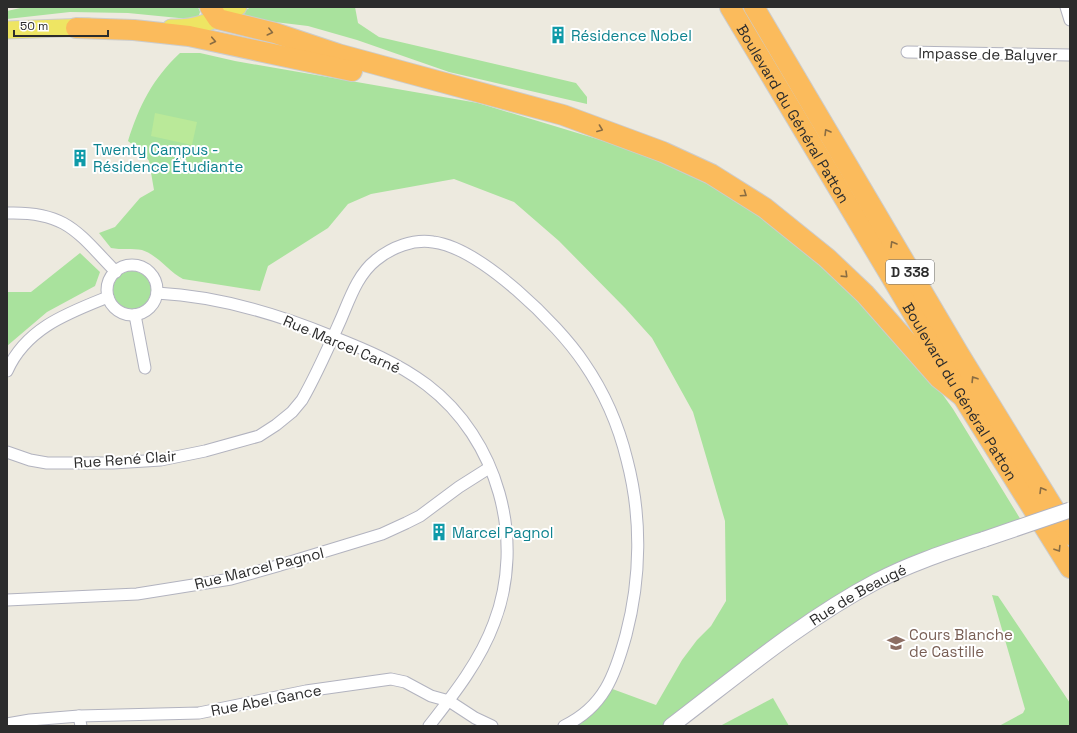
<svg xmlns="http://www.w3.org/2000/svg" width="1077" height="733" font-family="'Space Grotesk',sans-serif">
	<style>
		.green { fill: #a9e29d }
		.pitch { fill: #bae999 }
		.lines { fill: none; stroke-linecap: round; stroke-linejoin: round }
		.street-casing { stroke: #b2b3bf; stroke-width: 13 }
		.secondary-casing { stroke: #b2b3bf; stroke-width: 17 }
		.primary-casing { stroke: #ccc; stroke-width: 19 }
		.highway-casing { stroke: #ccc; stroke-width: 22 }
		.street { stroke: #fff; stroke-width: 11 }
		.secondary { stroke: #fff; stroke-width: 15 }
		.primary { stroke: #eee563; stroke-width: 17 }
		.highway { stroke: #fbbb5c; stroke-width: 20 }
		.secondary-bridge-casing { stroke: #b2b3bf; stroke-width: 17; stroke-linecap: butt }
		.secondary-bridge { stroke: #fff; stroke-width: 15 }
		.oneway { stroke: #896c42 }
		.labels { text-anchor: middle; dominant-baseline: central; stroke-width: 4; stroke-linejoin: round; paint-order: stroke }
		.shield { fill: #fff; stroke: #6b6b6b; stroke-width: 1 }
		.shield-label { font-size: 14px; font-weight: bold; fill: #2c2c2c }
		.culture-label { font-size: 15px; fill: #0d838f; stroke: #fff; text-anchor: start }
		.street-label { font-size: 15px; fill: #2c2c2c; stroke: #fff }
		.education-label { font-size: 15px; fill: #785e54; stroke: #fff; text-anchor: start }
	</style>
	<rect width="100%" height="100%" fill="#edeadf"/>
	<g class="green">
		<path d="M25,7h173l2,5 -2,6 -9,1 -61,-6 -58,-1 -63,7v-8z"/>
		<path d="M251,7h104l3,16 21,14 197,46 11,14v7l-138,-32 -92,-32 -49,-14 -74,-9z"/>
		<path d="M180,53h20l35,8 243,42 149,45 81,34 30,19 62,44 55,53 68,69 30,42 71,116 -146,55 -207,146h-107l43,-39 49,18 26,-45 15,-20 14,-14 15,-25 -1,-80 -32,-109 -41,-74 -27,-30 -66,-67 -45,-39 -60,-23 -83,15 -23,10 -20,24 -60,38 -8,25 -77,-12c-14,-7 -25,-24 -41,-29 -9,-2 -21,0 -31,-2l-12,-15 16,-6 25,-29 14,-8 -5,-29 -4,-6 -17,-14c11,-35 25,-63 52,-88z"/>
		<path d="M80,253l20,19 -5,14 -48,26 -40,34v-54h24z"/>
		<circle cx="132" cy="290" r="19"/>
		<path d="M992,595l6,1 72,107v23h-71l24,-13 2,-4z"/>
		<path d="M773,698l16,28h-69z"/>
	</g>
	<path class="pitch" d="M155,113l42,9 -5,23 -41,-9z"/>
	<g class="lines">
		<g class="street-casing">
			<g id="street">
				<path d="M1066,7l4,13"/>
				<path d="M907,52l163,3"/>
				<path d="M7,213c60,-2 71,20 109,59"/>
				<circle cx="132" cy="290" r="25"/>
				<path d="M157,293c60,3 118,20 174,43 33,13 67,27 96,49 71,54 99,155 67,238 -14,38 -40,71 -65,103"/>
				<path d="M135,315l10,53"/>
				<path d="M7,371c19,-43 61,-58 101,-74"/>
				<path d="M7,452l23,8 17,3h66l48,-3 44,-9 54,-15 17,-11 16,-13 10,-12c15,-26 27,-54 39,-81 9,-21 17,-45 35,-59 16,-13 37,-21 57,-18 48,6 125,82 151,121 20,29 35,64 43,97 15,57 14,118 -1,175 -11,40 -22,72 -62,91"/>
				<path d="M7,600l130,-6 94,-15 46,-13 105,-32 24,-11 14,-7 39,-29 30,-19"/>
				<path d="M79,716l2,10"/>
				<path d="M7,724l23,-4 49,-4 120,-3 107,-22 85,-12 14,3 26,14 18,5 26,17 17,8"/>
			</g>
		</g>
		<g class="secondary-casing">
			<g id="secondary">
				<path id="s1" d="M671,726c67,-51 132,-106 206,-145 34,-18 72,-30 108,-42"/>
			</g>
		</g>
		<g class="primary-casing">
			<g id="primary">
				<path d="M171,28c26,1 45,-8 67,-21"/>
				<path d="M7,30l82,-3"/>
			</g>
		</g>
		<g class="highway-casing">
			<g id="highway">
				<path d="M210,7l8,12 57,14 63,21 225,61 100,37 48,22 54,34 62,50 38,36 74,84 24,19"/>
				<path id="s2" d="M730,7l233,390 107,171"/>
				<path d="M754,7l205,347 111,181"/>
				<path d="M76,28l58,2 55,6 163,35"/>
			</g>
		</g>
		<use href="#street" class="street"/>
		<use href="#secondary" class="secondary"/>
		<use href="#primary" class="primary"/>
		<use href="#highway" class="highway"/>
		<g class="secondary-bridge-casing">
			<path id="secondary-bridge" d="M985,539l85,-29"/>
		</g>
		<use href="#secondary-bridge" class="secondary-bridge"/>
	</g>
	<defs><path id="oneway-chevron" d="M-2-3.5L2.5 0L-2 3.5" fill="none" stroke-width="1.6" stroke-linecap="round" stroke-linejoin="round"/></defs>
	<g class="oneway">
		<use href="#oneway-chevron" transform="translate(270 32) rotate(14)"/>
		<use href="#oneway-chevron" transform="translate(213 41) rotate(12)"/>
		<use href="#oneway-chevron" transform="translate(600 129) rotate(21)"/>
		<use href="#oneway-chevron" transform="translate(827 132) rotate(-121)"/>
		<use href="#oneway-chevron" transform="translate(744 194) rotate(34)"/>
		<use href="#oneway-chevron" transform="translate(893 244) rotate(-121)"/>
		<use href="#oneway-chevron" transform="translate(845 275) rotate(44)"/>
		<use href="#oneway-chevron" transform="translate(974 379) rotate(-122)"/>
		<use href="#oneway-chevron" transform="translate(1042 490) rotate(-121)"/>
		<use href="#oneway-chevron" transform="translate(1058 549) rotate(58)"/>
	</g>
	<defs>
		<g id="building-bare" transform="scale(1.38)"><path d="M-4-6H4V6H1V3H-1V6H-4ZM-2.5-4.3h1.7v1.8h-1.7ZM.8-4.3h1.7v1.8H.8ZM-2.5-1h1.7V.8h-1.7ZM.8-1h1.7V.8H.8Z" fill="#0f9aa8" stroke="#fff" stroke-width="2.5" paint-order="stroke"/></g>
		<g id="school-bare" transform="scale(1.38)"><path d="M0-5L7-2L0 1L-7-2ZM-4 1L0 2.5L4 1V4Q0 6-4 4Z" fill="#8d6e63" stroke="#fff" stroke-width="2.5" paint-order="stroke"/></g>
	</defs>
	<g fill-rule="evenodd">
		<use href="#building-bare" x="558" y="35"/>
		<use href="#building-bare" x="80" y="158"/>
		<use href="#building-bare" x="439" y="532"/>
		<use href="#school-bare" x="896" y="643"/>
	</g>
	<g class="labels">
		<rect class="shield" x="886" y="260" width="48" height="24" rx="3"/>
		<g class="shield-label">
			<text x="910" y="272">D 338</text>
		</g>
		<g class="culture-label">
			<text x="571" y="35">Résidence Nobel</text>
			<text x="93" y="149">Twenty Campus -<tspan x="93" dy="17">Résidence Étudiante</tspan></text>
			<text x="452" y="532">Marcel Pagnol</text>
		</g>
		<g class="street-label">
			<text transform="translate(988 54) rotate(1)">Impasse de Balyver</text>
			<text stroke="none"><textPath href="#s2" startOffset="124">Boulevard du Général Patton</textPath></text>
			<text transform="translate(342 344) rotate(23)">Rue Marcel Carné</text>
			<text stroke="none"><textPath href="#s2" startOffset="448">Boulevard du Général Patton</textPath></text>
			<text transform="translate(125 459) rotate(-4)">Rue René Clair</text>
			<text transform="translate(259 568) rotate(-14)">Rue Marcel Pagnol</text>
			<text stroke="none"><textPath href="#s1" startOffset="229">Rue de Beaugé</textPath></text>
			<text transform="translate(266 700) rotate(-11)">Rue Abel Gance</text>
		</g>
		<g class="education-label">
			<text x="909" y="634">Cours Blanche<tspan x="909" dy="17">de Castille</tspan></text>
		</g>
	</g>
	<rect width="1077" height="733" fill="none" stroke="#2c2c2c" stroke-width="16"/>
	<path d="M14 30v6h94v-6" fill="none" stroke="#2c2c2c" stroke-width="2"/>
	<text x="20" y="30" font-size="12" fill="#2c2c2c" stroke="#ffffff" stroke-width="3" paint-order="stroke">50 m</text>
</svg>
